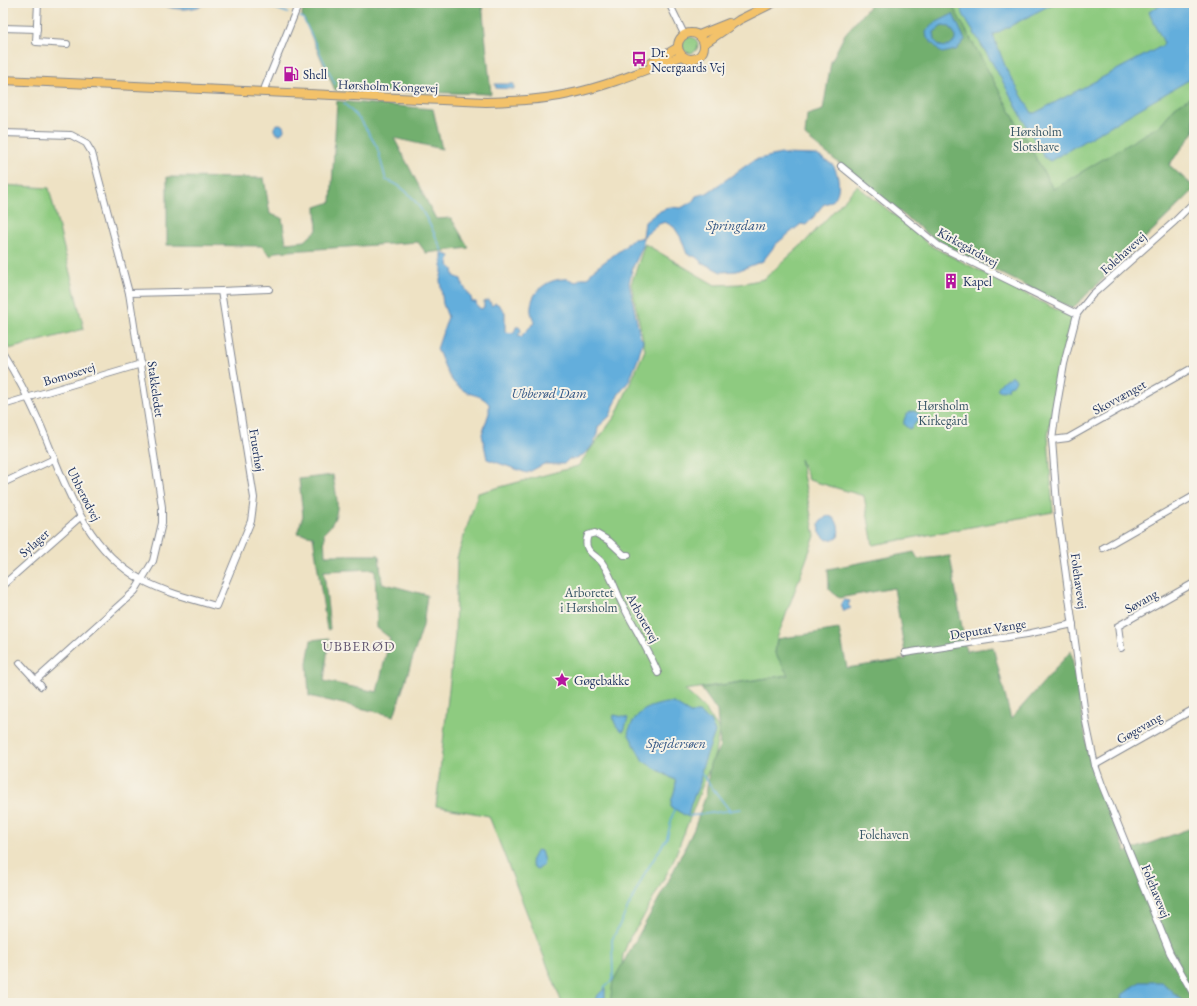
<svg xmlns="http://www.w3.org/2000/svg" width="1197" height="1006" font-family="'EB Garamond',serif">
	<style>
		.green { fill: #8ecb80; stroke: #547d6f }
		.forest { fill: #72af6e; stroke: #466f66 }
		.water { fill: #64aedc; stroke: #406e9d; fill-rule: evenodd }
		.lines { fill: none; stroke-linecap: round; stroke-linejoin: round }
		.stream { stroke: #64aedc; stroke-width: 1.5 }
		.minor-casing { stroke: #848891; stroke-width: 8 }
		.major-casing { stroke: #848891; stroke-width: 10 }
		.minor { stroke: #fff; stroke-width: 6 }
		.major { stroke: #f3c26a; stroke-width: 8 }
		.labels { text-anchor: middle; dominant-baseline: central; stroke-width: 4; stroke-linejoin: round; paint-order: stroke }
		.poi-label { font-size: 13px; fill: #1b2f5e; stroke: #f7f3e8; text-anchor: start }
		.street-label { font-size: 13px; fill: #1b2f5e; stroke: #f7f3e8 }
		.park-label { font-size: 13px; fill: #385666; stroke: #f7f3e8 }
		.water-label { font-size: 14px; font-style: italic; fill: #315584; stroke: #f7f3e8 }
		.neighbourhood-label { font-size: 14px; letter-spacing: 1px; fill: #635771; stroke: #f7f3e8 }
	</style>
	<rect width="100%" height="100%" fill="#f7f3e8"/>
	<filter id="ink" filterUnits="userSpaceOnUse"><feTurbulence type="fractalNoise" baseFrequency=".025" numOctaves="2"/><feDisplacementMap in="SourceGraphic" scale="8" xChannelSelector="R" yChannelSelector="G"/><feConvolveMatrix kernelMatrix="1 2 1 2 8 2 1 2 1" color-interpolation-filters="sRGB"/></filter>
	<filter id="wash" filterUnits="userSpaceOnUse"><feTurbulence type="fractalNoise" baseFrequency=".012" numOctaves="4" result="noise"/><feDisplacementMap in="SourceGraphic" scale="16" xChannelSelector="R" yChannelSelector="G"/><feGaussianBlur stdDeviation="0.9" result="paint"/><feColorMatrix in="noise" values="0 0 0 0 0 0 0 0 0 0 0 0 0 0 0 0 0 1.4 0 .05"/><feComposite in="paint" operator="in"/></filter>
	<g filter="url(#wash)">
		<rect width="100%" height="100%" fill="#eee2c4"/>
		<g class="green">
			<path d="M874,3h320v129l-25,33 25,22v3l-103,101 -266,-180z"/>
			<circle cx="690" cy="45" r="8"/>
			<path d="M3,185l46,3 35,141 -75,20 -6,-10z"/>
			<path d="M857,186l66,51 -1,2 11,8 140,71 -15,61 -10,57 5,76 -180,33 -9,-49 -55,-16 -9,-21 15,77 -38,103 -2,14 14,22 -104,15 20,19 14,21 -4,24 -43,110 -32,59 -10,14 -7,18 -3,33 -3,15h-55l-73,-187 -53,-10 19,-171 2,-77 21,-65 100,-27 38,-51 29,-65 -14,-66 14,-40 70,41 25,-1 24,-5 41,-37z"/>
		</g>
		<g class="forest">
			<path d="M303,3h179l9,91 -156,-4 -33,-75z"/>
			<path d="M872,3h79l102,186 107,-64 15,-18 19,-12v37l-25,33 25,22v3l-121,118 -13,-5 -125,-63 -130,-104 2,-21 16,-5 8,-48 14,-28z"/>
			<path d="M337,101l96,8 9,40 -48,-11 42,81 15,-1 18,30 -43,5 -8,-11 -143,10 -4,4 -10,-10 -94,-1v-68l97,1 6,36 12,4 4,25 19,-2 12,-11 -1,-23 15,-5z"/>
			<path d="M333,475c3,23 11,39 -9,58l1,22h54l3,28 45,12 -4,31 -29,90 -85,-20 -2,-33 4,-23 18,-2 -5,43 53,11 13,-54 -13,-10 -2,-59 -51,2 6,58 -3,1 -14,-94 -16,-3 6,-17 -4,-37z"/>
			<path d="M914,552l4,7 32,-3 16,95 27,-4 18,72 60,-68 16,94 10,38 29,69 68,-25v176h-10l-7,-8h-55l2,8h-18l-2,-2 -4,2h-490l3,-22 54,-97 27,-55 12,-34 4,-31 10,-17 -3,-36 -16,-23 87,-13 -13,-22 2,-14 62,-10 8,39 59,-9 -12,-71 -55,10 -10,-9 -1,-20z"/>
		</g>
		<g class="water">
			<path d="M160,3h48c-14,7 -34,9 -48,0z"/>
			<path d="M961,3h93l-61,32 14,36 25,42h3l127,-67 2,-3 -15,-31 14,-9h31v74l-144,84 -6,-4c-22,-38 -41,-78 -65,-116 -4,-8 -21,-30 -18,-38z"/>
			<path d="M953,14l12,26 -9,10 -14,3 -15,-15 -1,-6 5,-7zM942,26l8,1 5,7v7l-8,6 -7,-1 -5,-5 -1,-9z"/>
			<path d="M495,84h19v5l-18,-1z"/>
			<circle cx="279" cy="129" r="5"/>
			<path d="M781,154l36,1 16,10c6,9 9,28 -1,36 -3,2 -6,2 -9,4 -6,7 -10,14 -17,20l-5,-1 -25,20 -13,17 -26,10 -16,1 -20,-10 -5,-5 -9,-3 -6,-16 -7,-11 -9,-5 -6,2 -16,13v9l-10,21 -4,16 11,54 3,3 -5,19 -9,22 -11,14 -8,21 -12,11c-1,16 -12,32 -29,32l-5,5h-20l-17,9 -40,-14 -5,-25 7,-21v-9c-9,-11 -16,-7 -26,-14 -16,-9 -18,-26 -26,-41l11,-32 -5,-13 -3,-24 2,-8v-19l8,3 -2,9 5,4 1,7 7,3c2,10 10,14 11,23h4l1,4 4,3 3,-2v-5l5,-2 3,6 3,-3 3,1 7,8v20l9,1 2,-6h4l1,5 -3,3 4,2 1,-3 11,-11c-1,-6 -4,-10 -3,-16 1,-17 18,-28 33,-28 4,-1 8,2 12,3l5,-4h7l4,-7 34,-25c4,-9 10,-6 17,-9l2,-15 13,-10 12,-5 11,1 12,-7 3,-5 11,-3 47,-33z"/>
			<path d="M1013,376l3,4 -3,5 -4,1 -1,3 -5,2 -5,-1v-3l6,-7z"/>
			<path d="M914,411l5,3 1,4 -8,9 -3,2 -5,-4c-1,-7 3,-13 10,-14z"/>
			<path d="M827,516c11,0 13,13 11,22l-11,2 -7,-7 -1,-10z"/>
			<path d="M843,600l7,1 -2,4 3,3 -7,3 -3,-7z"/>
			<path d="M666,703h8l16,10h9l11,8 5,11 -13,36 -2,15 -9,20 -3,14 -17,-10c-1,-9 7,-19 4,-27l-32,-19 -15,-28c7,-21 18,-26 38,-30z"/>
			<path d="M614,715l14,3 -4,13c-6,0 -12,-10 -10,-16z"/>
			<path d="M537,850l4,1 3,10 -1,5 -6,3 -4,-2 -2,-6z"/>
			<path d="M1140,982h22l22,21h-60l-2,-8z"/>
			<path d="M605,988v15h-10l1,-6z"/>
		</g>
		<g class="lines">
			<g class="stream">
				<path d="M259,3l29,10"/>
				<path d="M300,17l3,1 32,66"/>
				<path d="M344,103l18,19 15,25 9,33c29,8 46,47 57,73"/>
				<path d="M701,773l29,38"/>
				<path d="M689,816l52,-7"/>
				<path d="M604,988l6,-5 3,-4 -1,-39 33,-67 22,-35 7,-29"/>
			</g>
		</g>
	</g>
	<g filter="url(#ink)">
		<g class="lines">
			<g class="minor-casing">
				<g id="minor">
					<path d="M38,3l-2,39 31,2"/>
					<path d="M669,3l15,31"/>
					<path d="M3,28l34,1"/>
					<path d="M263,92l36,-89"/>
					<path d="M3,133l68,2 15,8 6,10 37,140 33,214v16l-9,38 -18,30 -99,89"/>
					<path d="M841,166l98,80 138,68"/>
					<path d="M1194,202l-19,19 -83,74 -15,19 -13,50 -8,47 -4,29 6,77 28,205 9,43 7,20 68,168 24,42"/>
					<path d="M221,291l48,-2"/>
					<path d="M3,354c15,23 27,47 38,72 24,57 43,122 101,154 22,12 49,19 74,26l35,-85 3,-23 -33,-207 -92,2"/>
					<path d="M3,405l138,-41"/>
					<path d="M1052,440l16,-2 126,-71"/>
					<path d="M3,483l51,-24"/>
					<path d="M1103,548l91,-52"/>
					<path d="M628,555h-4l-15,-14 -14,-8 -7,2c-7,18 10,20 15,29 10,14 14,32 23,47 11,21 23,40 32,62"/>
					<path d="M3,585l77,-68"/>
					<path d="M1121,648l-3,-22 76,-43"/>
					<path d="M905,653l122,-19 46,-10"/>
					<path d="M20,663l21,23"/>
					<path d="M1095,765l99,-56"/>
				</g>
			</g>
			<g class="major-casing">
				<g id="major">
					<circle cx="691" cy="46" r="13"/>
					<path d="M699,35l30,-12"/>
					<path d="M704,44l35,-24 34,-17"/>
					<path d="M651,63l26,-15"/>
					<path d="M3,80l483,22c28,-1 55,-2 83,-8 39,-8 76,-24 113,-38"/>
				</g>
			</g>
			<use href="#minor" class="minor"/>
			<use href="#major" class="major"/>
		</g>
	</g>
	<defs>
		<g id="bus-bare" transform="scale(1.2)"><path d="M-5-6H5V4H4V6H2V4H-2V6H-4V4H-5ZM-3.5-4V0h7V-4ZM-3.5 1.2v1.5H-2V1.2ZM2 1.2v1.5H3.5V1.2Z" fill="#b5179e" stroke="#f7f3e8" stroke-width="2.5" paint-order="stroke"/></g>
		<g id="fuel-bare" transform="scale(1.2)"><path d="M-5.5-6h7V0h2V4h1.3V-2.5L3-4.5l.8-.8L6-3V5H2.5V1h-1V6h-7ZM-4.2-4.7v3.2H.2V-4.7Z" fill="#b5179e" stroke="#f7f3e8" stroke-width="2.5" paint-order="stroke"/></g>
		<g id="building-bare" transform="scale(1.2)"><path d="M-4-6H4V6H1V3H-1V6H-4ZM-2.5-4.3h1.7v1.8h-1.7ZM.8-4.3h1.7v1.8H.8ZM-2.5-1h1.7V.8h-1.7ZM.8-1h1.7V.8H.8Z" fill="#b5179e" stroke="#f7f3e8" stroke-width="2.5" paint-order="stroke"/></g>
		<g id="sight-bare" transform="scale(1.2)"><path d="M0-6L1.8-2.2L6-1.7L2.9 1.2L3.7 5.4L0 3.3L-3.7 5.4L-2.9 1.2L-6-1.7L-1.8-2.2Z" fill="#b5179e" stroke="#f7f3e8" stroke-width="2.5" paint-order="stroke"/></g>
	</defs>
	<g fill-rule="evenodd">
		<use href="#bus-bare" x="639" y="59"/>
		<use href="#fuel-bare" x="291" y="74"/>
		<use href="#building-bare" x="951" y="281"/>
		<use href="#sight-bare" x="562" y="680"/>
	</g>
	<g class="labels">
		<g class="poi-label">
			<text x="651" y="52">Dr.<tspan x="651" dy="15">Neergaards Vej</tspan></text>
			<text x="303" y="74">Shell</text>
			<text x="963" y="281">Kapel</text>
			<text x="574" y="680">Gøgebakke</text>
		</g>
		<g class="street-label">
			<text transform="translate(388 86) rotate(2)">Hørsholm Kongevej</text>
			<text transform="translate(968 247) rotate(29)">Kirkegårdsvej</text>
			<text transform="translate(1123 253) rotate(-42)">Folehavevej</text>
			<text transform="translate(69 374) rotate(-17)">Bomosevej</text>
			<text transform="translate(156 389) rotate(82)">Stakkeledet</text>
			<text transform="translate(1119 397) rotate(-29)">Skovvænget</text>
			<text transform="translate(257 450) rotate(81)">Fruerhøj</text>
			<text transform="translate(84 494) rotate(63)">Ubberødvej</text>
			<text transform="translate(34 543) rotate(-42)">Sylager</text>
			<text transform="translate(1079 581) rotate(82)">Folehavevej</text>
			<text transform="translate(1141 601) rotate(-30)">Søvang</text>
			<text transform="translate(643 618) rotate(61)">Arboretvej</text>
			<text transform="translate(988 629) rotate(-9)">Deputat Vænge</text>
			<text transform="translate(1139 728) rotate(-30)">Gøgevang</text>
			<text transform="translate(1156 891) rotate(68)">Folehavevej</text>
		</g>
		<g class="park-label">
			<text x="1036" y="131">Hørsholm<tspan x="1036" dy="15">Slotshave</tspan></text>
			<text x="943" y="405">Hørsholm<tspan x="943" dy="15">Kirkegård</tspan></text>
			<text x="589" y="592">Arboretet<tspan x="589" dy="15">i Hørsholm</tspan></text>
			<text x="884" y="834">Folehaven</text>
		</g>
		<g class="water-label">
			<text x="736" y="225">Springdam</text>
			<text x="549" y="393">Ubberød Dam</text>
			<text x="676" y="743">Spejdersøen</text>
		</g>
		<g class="neighbourhood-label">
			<text x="359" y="646">UBBERØD</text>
		</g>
	</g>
	<rect width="1197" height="1006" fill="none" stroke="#f7f3e8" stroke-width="16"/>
</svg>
